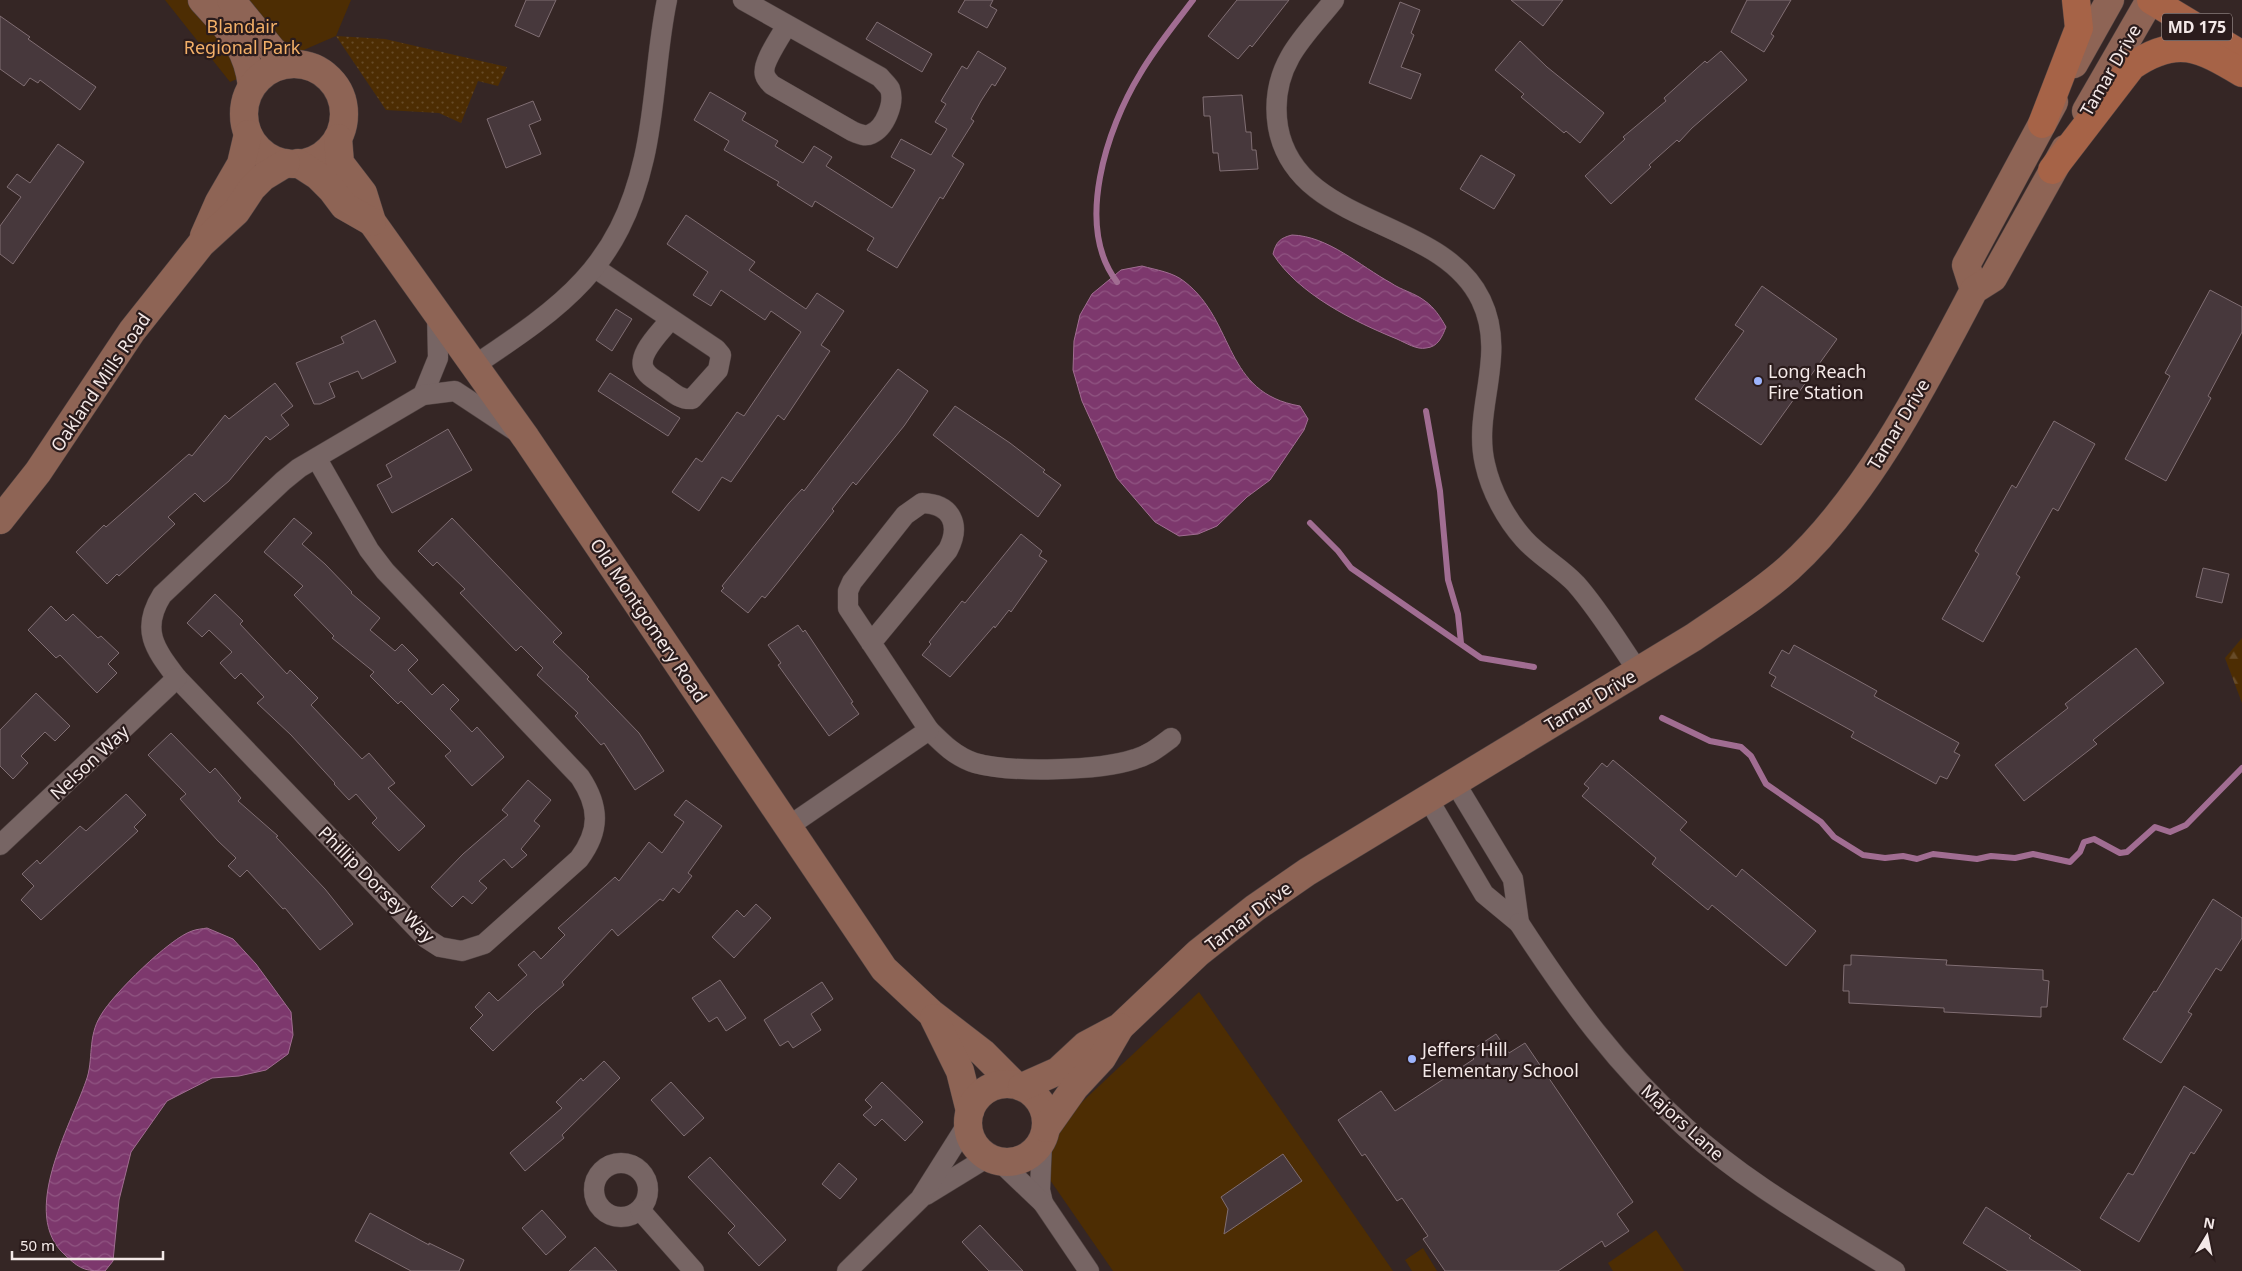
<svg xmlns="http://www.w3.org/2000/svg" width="2242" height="1271" font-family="'Noto Sans',sans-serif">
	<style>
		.grass { fill: url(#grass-dots) }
		.forest { fill: url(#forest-firs) }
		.park { fill: #4d2d03 }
		.water { fill: url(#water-waves); stroke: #a16d92 }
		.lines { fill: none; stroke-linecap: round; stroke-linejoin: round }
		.stream { stroke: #a16d92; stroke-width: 6 }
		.building { fill: #47383c; stroke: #806e73 }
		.street-casing { stroke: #504342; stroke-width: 21 }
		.secondary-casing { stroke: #504342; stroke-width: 29 }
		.primary-casing { stroke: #504342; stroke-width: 29 }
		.street { stroke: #776564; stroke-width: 20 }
		.secondary { stroke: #8e6455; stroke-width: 28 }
		.primary { stroke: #a66347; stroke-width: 28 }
		.poi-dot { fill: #9db4fd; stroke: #2b1c1c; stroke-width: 2 }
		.labels { text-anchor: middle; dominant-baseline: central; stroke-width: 4.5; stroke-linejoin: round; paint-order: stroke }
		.shield { fill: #2b1c1c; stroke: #b8acab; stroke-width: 1 }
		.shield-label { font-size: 16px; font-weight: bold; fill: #f4e9e8 }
		.park-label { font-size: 18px; fill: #f4b068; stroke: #2b1c1c }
		.street-label { font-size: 18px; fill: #f4e9e8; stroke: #2b1c1c }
		.poi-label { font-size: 18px; fill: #f4e9e8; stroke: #2b1c1c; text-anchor: start }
	</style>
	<defs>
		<pattern id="grass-dots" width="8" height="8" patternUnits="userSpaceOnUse" patternTransform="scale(1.25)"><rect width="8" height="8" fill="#4d2d03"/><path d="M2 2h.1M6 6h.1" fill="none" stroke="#674b28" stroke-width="1.8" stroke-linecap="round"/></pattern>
		<pattern id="forest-firs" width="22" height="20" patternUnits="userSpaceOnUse" patternTransform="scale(1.25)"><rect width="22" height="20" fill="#4d2d03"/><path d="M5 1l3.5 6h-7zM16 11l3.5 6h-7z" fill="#674b28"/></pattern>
		<pattern id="water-waves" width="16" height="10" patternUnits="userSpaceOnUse" patternTransform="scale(1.25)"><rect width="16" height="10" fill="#7d386d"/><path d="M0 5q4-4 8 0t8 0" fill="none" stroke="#905582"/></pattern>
	</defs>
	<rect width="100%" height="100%" fill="#352625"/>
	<path class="grass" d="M336,36l49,3 122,28 -9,19 -20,-5 -17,42 -22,-10 -53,-3z"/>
	<path class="forest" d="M2242,638v65l-17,-45z"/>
	<g class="park">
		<path d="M165,0h186l-15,36 -106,46z"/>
		<path d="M1199,992l194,279h-280l-83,-120z"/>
		<path d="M1656,1230l28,41h-71l-5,-8z"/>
		<path d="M1423,1248l14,23h-25l-7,-11z"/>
	</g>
	<g class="water">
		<path d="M1292,235c36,1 68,31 99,48 10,7 24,10 34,18 9,6 16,17 21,26 -4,10 -8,20 -20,21 -9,2 -20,-5 -29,-9 -42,-17 -99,-45 -124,-85 3,-12 7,-16 19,-19z"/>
		<path d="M1142,266c14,4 31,6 43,16 51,40 38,111 115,124l8,13 -4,11 -34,50 -23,17 -30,29 -19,8 -19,2 -24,-14 -38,-44 -35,-77 -9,-31 1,-29 6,-26 12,-21 29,-24z"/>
		<path d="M207,928l26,11 23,25 35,48 2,23 -5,19 -22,16 -27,6 -27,2 -45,23 -36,51 -12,48 -6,61 -8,10c-21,0 -25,-2 -40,-16 -46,-41 5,-128 21,-174 8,-21 1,-44 15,-66 12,-21 69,-77 91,-84 5,-2 10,-2 15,-3z"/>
	</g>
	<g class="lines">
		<g class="stream">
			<path d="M1117,282c-43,-56 -10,-154 23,-208 15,-26 35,-50 53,-74"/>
			<path d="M1426,411l14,80 8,89 10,34 3,29"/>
			<path d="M1310,523l28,28 13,17 130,90 53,9"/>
			<path d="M1662,718l48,23 31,6 10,9 15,28 55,38 13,15 29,18 22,3 18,-2 14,3 16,-5 44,5 14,-3 24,2 18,-4 37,8 10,-10 4,-10 10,-3 26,14 7,-1 28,-25 15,5 16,-7 56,-57"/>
		</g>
	</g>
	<g class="building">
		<path d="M526,0h30l-17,37 -24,-11z"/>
		<path d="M965,0h28l-3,6 7,4 -10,18 -29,-16z"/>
		<path d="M1237,0h52l-37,47 -2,-2 -12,14 -30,-23z"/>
		<path d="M1511,0h52l-20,26z"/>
		<path d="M1747,0h44l-20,34 3,2 -10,16 -33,-20z"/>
		<path d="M1400,2l20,8 -9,23 3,2 -13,32 20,7 -10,25 -42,-16z"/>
		<path d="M0,16l30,21 -2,2 68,48 -16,23 -40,-30 -2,3 -8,-5 -6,8 -24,-17z"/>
		<path d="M877,22l55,32 -10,18 -56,-33z"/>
		<path d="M1520,41l27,26 57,46 -24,30 -14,-12 -2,2 -43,-36 3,-3 -29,-24z"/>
		<path d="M978,51l28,17 -11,18 -3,-2 -11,17 -10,18 3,2 -22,35 12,8 -21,35 -3,-2 -43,71 -30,-18 7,-12 -59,-37 -3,6 -35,-22 2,-3 -55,-32 5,-9 -35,-21 16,-28 36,21 -4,7 36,21 -3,5 28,17 11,-17 18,11 -6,9 66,42 23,-38 -24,-13 10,-18 30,16 16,-26 -12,-7 11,-18 -5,-3 21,-35 5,3z"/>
		<path d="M1721,51l26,29 -55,48 -13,14 -2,-2 -28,25 2,2 -40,37 -26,-28 40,-37 -2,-2 43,-36 -2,-3 41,-37 2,2z"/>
		<path d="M1242,95l4,37h5l1,18h4l2,19 -38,2 -2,-18h-5l-3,-37h-6l-1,-19z"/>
		<path d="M533,101l8,19 -12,5 12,29 -35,14 -19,-49z"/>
		<path d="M58,144l26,18 -71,102 -13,-10v-28l21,-29 -14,-10 10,-13 13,9z"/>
		<path d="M1481,155l34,20 -21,34 -34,-20z"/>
		<path d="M686,215l69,47 -6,8 57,39 11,-16 27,18 -23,34 9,6 -46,69 -6,-5 -47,67 -9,-5 -23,34 -27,-19 24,-34 6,4 35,-50 7,4 57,-84 -30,-21 -6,9 -44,-30 -10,16 -18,-11 15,-23 -41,-28z"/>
		<path d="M1762,286l75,53 -76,106 -66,-46 49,-68 -9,-6z"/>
		<path d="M2210,290l32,17v25l-34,64 3,2 -45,83 -41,-22 45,-83 -5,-3z"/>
		<path d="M616,309l16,10 -20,32 -16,-11z"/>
		<path d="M375,320l21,42 -34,17 -4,-8 -29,12 6,14 -15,7h-6l-18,-41 48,-20 -3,-6z"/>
		<path d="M898,369l30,22 -24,35 -48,59 -3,-3 -21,27 2,2 -55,70 -14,17 -3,-2 -14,17 -27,-22 3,-3 -2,-2 67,-83 13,-14 2,2z"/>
		<path d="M610,373l70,45 -12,18 -70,-45z"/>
		<path d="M275,383l18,23 -12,9 8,10 -19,15 -4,-4 -37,45 -25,21 -9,-9 -27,24 7,7 -56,52 -2,-2 -10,10 -31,-32 28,-27 2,2 83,-73 3,2 33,-41 4,4z"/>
		<path d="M955,406l55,37 35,27 -2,2 18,13 -23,32 -105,-82z"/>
		<path d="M2054,421l41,23 -37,67 -5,-3 -37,66 4,3 -37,65 -41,-23 37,-65 -4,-3 37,-66 4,3z"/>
		<path d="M448,429l24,41 -80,43 -15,-28 15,-8 -6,-12z"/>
		<path d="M294,518l18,15 -10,11 23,20 27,28 -1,1 29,25 -10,12 25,21 7,-7 16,16 -10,10 24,25 11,-11 16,16 -9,9 22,23 5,-5 27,30 -32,29 -27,-30 6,-5 -50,-50 -3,3 -28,-28 4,-4 -42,-34 2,-2 -40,-41 9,-9 -39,-34z"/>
		<path d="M452,518l110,115 -9,9 36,35 -2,2 52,54 25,38 -29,19 -31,-47 -3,2 -26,-29 3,-3 -41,-38 6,-7 -22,-22 -5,5 -56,-58 5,-4 -28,-27 -4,4 -15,-15z"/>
		<path d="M1021,534l21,17 -3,5 8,5 -36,51 -2,-2 -14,18 -1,-2 -44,51 -28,-22 9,-11 -2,-2 33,-41 3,2z"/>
		<path d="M2203,568l26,6 -7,29 -26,-6z"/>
		<path d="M215,594l28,27 -3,3 47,50 3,-4 28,28 -7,7 51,54 7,-6 26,30 -7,5 37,38 -26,25 -27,-28 5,-5 -21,-24 -7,6 -15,-16 1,-1 -44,-48 -34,-32 7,-6 -23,-24 -6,6 -15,-16 12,-11 -23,-22 -7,7 -15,-14z"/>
		<path d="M51,606l15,15 7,-7 25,24 3,-2 18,17 -11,11 9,9 -20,20 -37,-38 -4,3 -28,-28z"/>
		<path d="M798,625l5,7 2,-2 48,72 -2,1 8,11 -30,22 -51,-71 3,-2 -13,-18z"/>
		<path d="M1794,645l83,46 -3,5 85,47 -5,9 6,3 -13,24 -7,-3 -4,8 -85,-47 3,-5 -83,-46 5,-9 -7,-4 13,-23 7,4z"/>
		<path d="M2136,648l28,35 -71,57 4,4 -73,57 -29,-36 73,-57 -3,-4z"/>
		<path d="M36,693l34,33 -15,15 -10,-9 -24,24 7,7 -15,16 -13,-13v-36z"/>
		<path d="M171,733l39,40 5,-5 26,30 -3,3 40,35 -2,1 49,52 28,35 -33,26 -35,-42 -2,1 -36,-39 -7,7 -12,-11 8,-8 -18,-17 -38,-42 6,-5 -38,-39z"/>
		<path d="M1613,760l74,62 -7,8 56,47 6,-8 74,62 -30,35 -74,-61 -4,5 -56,-46 4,-6 -74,-62 7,-8 -5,-4 18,-21 5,4z"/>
		<path d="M528,780l23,20 -17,21 6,5 -19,23 6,6 -15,13 -8,-9 -25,22 8,7 -15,16 -9,-8 -11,11 -21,-20 32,-33 45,-39 -6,-5z"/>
		<path d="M126,794l20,21 -12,12 4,4 -97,89 -20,-20 13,-14 -12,-12 15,-14 3,4 40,-38 6,5z"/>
		<path d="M686,800l36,26 -34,47 4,3 -13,17 -6,-5 -10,13 -3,-2 -42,37 -6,-7 -50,53 2,3 -29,25 -42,41 -23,-23 13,-13 -8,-8 14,-15 9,9 29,-26 -9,-10 16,-14 7,8 24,-24 -7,-7 57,-51 4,4 30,-39 13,11 22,-31 -10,-7z"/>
		<path d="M2213,899l29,19v20l-21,33 -5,-3 -28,44 4,2 -31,49 -38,-24 31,-48 2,1z"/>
		<path d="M756,904l15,14 -37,40 -22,-21 25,-27 7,7z"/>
		<path d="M1851,955l96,5 -1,5 97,5v10l6,1 -2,26h-6v10l-97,-5v-4l-95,-5v-12h-6l1,-26h7z"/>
		<path d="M720,980l26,38 -20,13 -9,-14 -8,5 -17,-24z"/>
		<path d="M822,982l11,17 -22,15 10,16 -28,18 -5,-7 -8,5 -16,-26z"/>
		<path d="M1496,1034l13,19 16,-10 108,159 -16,12 12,17 -24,16 -3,-6 -44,30h-113l-22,-32 5,-3 -26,-38 -5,3 -32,-47 -3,2 -24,-36 43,-29 14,20 79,-52 -5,-7z"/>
		<path d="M604,1061l16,17 -58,57 2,3 -39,33 -15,-18 52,-45 -6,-6 25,-24 2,3z"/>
		<path d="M671,1082l33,36 -20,18 -33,-36z"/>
		<path d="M882,1082l41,40 -18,19 -23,-22 -7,7 -12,-11 9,-8 -7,-7z"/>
		<path d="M2184,1086l38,24 -28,44 -3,-2 -52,90 -39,-24 28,-45 5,2z"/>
		<path d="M1283,1154l19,27 -78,53 4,-25 -7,-12z"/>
		<path d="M710,1157l76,83 -27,26 -31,-33 7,-7 -47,-49z"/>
		<path d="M839,1163l18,16 -17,20 -18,-15z"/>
		<path d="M1986,1207l45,29 -2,2 52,33h-73l-45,-28z"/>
		<path d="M542,1210l24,27 -20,18 -24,-27z"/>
		<path d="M370,1213l59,32v-2l35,17 -5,11h-48l-56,-30z"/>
		<path d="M980,1225l43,46h-34l-27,-29z"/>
		<path d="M595,1247l22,24h-48z"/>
	</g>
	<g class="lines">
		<g class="street-casing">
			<g id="street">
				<path d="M743,0l137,77c3,4 8,8 10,12 5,14 -5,39 -19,45 -6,3 -12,0 -19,-3l-80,-46c-3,-3 -6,-6 -7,-10 -4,-11 16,-39 22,-50"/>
				<path d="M1334,0c-14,18 -33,37 -44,57 -13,23 -16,45 -12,70 18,101 163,89 203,173 27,56 -9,109 4,164 6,27 21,55 39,75 15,17 36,28 52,45 23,26 42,58 62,87"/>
				<path d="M595,268l121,81 5,6 -3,15 -26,29c-11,1 -19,-6 -28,-13 -5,-4 -14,-8 -18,-14 -13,-15 15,-40 24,-52"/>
				<path d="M475,365c88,-59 144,-97 169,-207 12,-52 12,-106 23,-158"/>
				<path d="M423,395l15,-37 -1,-48"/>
				<path d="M317,459l52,91 16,21 195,206c20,30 20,54 -1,82l-95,85 -22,7 -22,-4 -14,-9 -249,-260c-22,-29 -37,-48 -15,-83l121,-114 16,-13 124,-73 32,-4 62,41"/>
				<path d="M929,730c14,14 27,27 46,33 36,10 124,8 160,-4 14,-4 24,-12 36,-21"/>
				<path d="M1427,797l57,97 35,29 -6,-44 -59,-98"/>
				<path d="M789,826l140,-96 -81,-122v-17l4,-9 53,-67 17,-12c30,1 39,22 26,47l-77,93"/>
				<path d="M0,845l177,-167"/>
				<path d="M1519,923c50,77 98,143 167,205 62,57 138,98 209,143"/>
				<path d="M1042,1141l-2,49 3,13"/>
				<path d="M999,1161l44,42 46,68"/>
				<circle cx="621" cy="1190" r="27"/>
				<path d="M926,1195l62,-38"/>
				<path d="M640,1210l54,61"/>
				<path d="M847,1271l73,-72 48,-76"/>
			</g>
		</g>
		<g class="secondary-casing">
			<g id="secondary">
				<path d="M202,0c26,29 45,45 50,86"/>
				<path d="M231,0l41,50 16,14"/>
				<path d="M2074,64l36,-64"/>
				<circle cx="294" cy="114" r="50"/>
				<path d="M2086,111l64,-111"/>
				<path d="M338,138l2,25 23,30 9,29 154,216 358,531 47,44 52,40 31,31"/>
				<path d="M298,163l20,13 14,14 12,16 28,16"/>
				<path d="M204,236l15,-34 22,-38 7,-30"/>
				<path d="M1974,290l-8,-25 88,-163"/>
				<path d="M0,520l38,-48 94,-141 69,-87 35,-32 16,-24 11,-11 23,-14"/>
				<path d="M934,1018l26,53 10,40"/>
				<circle cx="1007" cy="1123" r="39"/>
				<path d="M1022,1087l36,-16 28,-26 34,-18 78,-74 57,-45 52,-36 387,-235c32,-22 66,-43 95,-69 78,-71 136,-185 185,-278l19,-12 72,-129"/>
				<path d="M1046,1128l29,-41 27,-29 18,-31"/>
			</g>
		</g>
		<g class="primary-casing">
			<g id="primary">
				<path d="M2151,0l83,50"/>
				<path d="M2042,124l37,-96 -3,-28"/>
				<path d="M2052,170l80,-104c45,-31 68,-18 110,7"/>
			</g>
		</g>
		<use href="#street" class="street"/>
		<use href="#secondary" class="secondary"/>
		<use href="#primary" class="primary"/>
	</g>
	<g class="poi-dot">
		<circle cx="1758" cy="381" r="5"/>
		<circle cx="1412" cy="1059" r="5"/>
	</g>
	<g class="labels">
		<rect class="shield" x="2162" y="13.5" width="70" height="27" rx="4"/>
		<g class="shield-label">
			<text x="2197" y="27">MD 175</text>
		</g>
		<g class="park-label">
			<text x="242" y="26">Blandair<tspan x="242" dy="21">Regional Park</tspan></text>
		</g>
		<g class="street-label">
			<text transform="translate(2110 70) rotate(-60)">Tamar Drive</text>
			<text transform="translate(100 382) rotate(-56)">Oakland Mills Road</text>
			<text transform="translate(1898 424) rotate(-59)">Tamar Drive</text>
			<text transform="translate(649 620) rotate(56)">Old Montgomery Road</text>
			<text transform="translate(1590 700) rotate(-31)">Tamar Drive</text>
			<text transform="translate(89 762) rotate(-43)">Nelson Way</text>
			<text transform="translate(377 884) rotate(45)">Phillip Dorsey Way</text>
			<text transform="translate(1248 916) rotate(-37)">Tamar Drive</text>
			<text transform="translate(1683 1122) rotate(42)">Majors Lane</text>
		</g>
		<g class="poi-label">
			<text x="1768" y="371">Long Reach<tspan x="1768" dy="21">Fire Station</tspan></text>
			<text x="1422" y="1049">Jeffers Hill<tspan x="1422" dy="21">Elementary School</tspan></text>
		</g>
	</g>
	<g transform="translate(2207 1236) rotate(10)" stroke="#2b1c1c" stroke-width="4" paint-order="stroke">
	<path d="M0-4L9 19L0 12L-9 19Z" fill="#f4e9e8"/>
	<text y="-8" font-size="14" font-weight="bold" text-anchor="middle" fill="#f4e9e8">N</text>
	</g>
	<path d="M12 1251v8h151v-8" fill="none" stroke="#f4e9e8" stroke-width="2.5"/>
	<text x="20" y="1251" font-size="15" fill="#f4e9e8" stroke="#2b1c1c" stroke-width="4" paint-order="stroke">50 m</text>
</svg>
